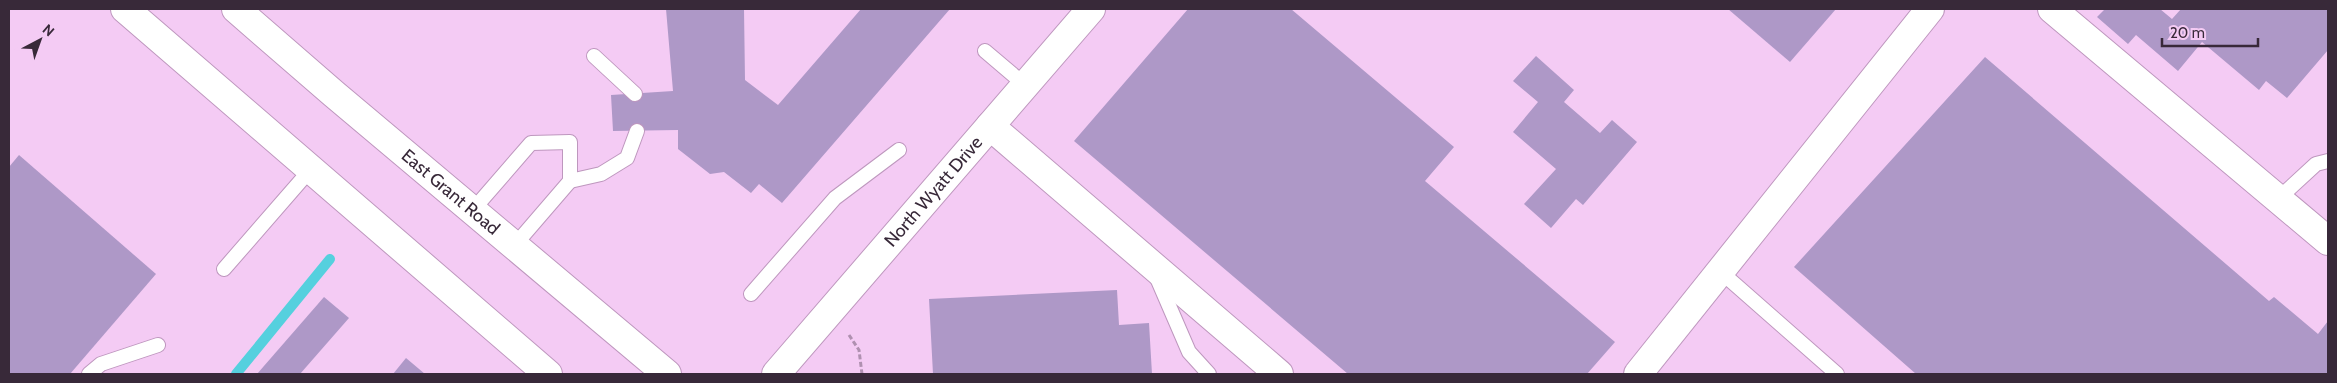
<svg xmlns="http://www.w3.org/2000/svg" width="2337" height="383" font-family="Cabin,sans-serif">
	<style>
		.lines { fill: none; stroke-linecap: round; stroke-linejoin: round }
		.stream { stroke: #55d0de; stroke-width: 10 }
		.building { fill: #ae98c7 }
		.service-casing { stroke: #be97be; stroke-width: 16 }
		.minor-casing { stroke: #be97be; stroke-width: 30 }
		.primary-casing { stroke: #be97be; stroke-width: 30 }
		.path { stroke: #af90b0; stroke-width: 3; stroke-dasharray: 5 2.5; stroke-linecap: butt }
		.service { stroke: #fff; stroke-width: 14 }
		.minor { stroke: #fff; stroke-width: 28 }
		.primary { stroke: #fff; stroke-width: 28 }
		.labels { text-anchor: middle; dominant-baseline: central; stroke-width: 5; stroke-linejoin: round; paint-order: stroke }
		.street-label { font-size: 18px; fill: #382939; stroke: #f4cbf4 }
	</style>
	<rect width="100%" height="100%" fill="#f4cbf4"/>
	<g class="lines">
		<path class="stream" d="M236,374l94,-115"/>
	</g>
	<g class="building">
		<path d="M666,9h78l1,71 33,25 83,-96h89l-168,194 -23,-19 -8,9 -27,-21 -14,2 -32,-25v-19l-65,1 -2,-36 62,-4z"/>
		<path d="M1188,9h103l163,138 -29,34 190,161 -28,32h-239l-274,-233z"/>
		<path d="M1728,9h108l-46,53z"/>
		<path d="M2105,9h55l12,10 9,-10h147v41l-41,48 -21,-17 -7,9 -57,-48 -24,29 -42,-36 -8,9 -31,-27z"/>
		<path d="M1536,56l38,34 -10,12 36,31 12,-13 25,22 -54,63 -7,-6 -25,29 -27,-24 32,-35 -43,-37 25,-30 -25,-21z"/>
		<path d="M1985,57l284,244 5,-4 44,37 10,-13v53h-412l-122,-107z"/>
		<path d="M19,155l137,119 -86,100h-61v-207z"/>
		<path d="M1117,290l2,35 30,-2 3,51h-219l-4,-75z"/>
		<path d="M324,297l25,21 -49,56h-43z"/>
		<path d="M406,358l19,16h-32z"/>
	</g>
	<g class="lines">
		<g class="service-casing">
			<g id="service">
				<path d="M985,51l40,34"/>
				<path d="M594,56l41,38"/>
				<path d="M570,181l31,-7 26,-16 10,-27"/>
				<path d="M2278,199l38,-35 12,-3"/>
				<path d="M472,211l59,-68 39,-1v39l-56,65"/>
				<path d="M224,269l87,-100"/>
				<path d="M1721,272l116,102"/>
				<path d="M1157,278l32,74 20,22"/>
				<path d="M751,294l84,-96 64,-48"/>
				<path d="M89,374l12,-10 57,-19"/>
			</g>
		</g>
		<g class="minor-casing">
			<g id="minor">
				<path d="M2052,9l276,232"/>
				<path d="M990,126l289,248"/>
				<path id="s1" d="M776,374l315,-365"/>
				<path d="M1638,374l292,-365"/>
			</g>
		</g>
		<g class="primary-casing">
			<g id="primary">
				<path d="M125,9l423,365"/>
				<path id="s2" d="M236,9l98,85 333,280"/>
			</g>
		</g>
		<path class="path" d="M849,335l10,15 3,24"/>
		<use href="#service" class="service"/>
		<use href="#minor" class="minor"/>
		<use href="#primary" class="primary"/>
	</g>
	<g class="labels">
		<g class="street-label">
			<text stroke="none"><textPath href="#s1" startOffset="241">North Wyatt Drive</textPath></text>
			<text stroke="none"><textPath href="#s2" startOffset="282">East Grant Road</textPath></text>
		</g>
	</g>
	<rect width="2337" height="383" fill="none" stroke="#382939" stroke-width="20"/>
	<g transform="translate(40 40) rotate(41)" stroke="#f4cbf4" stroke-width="4" paint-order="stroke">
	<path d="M0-4L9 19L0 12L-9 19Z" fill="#382939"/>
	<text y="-8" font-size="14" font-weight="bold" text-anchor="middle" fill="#382939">N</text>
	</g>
	<path d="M2162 38v8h96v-8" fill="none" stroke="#382939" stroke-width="2.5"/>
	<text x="2170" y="38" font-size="15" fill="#382939" stroke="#f4cbf4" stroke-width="4" paint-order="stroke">20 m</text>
</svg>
